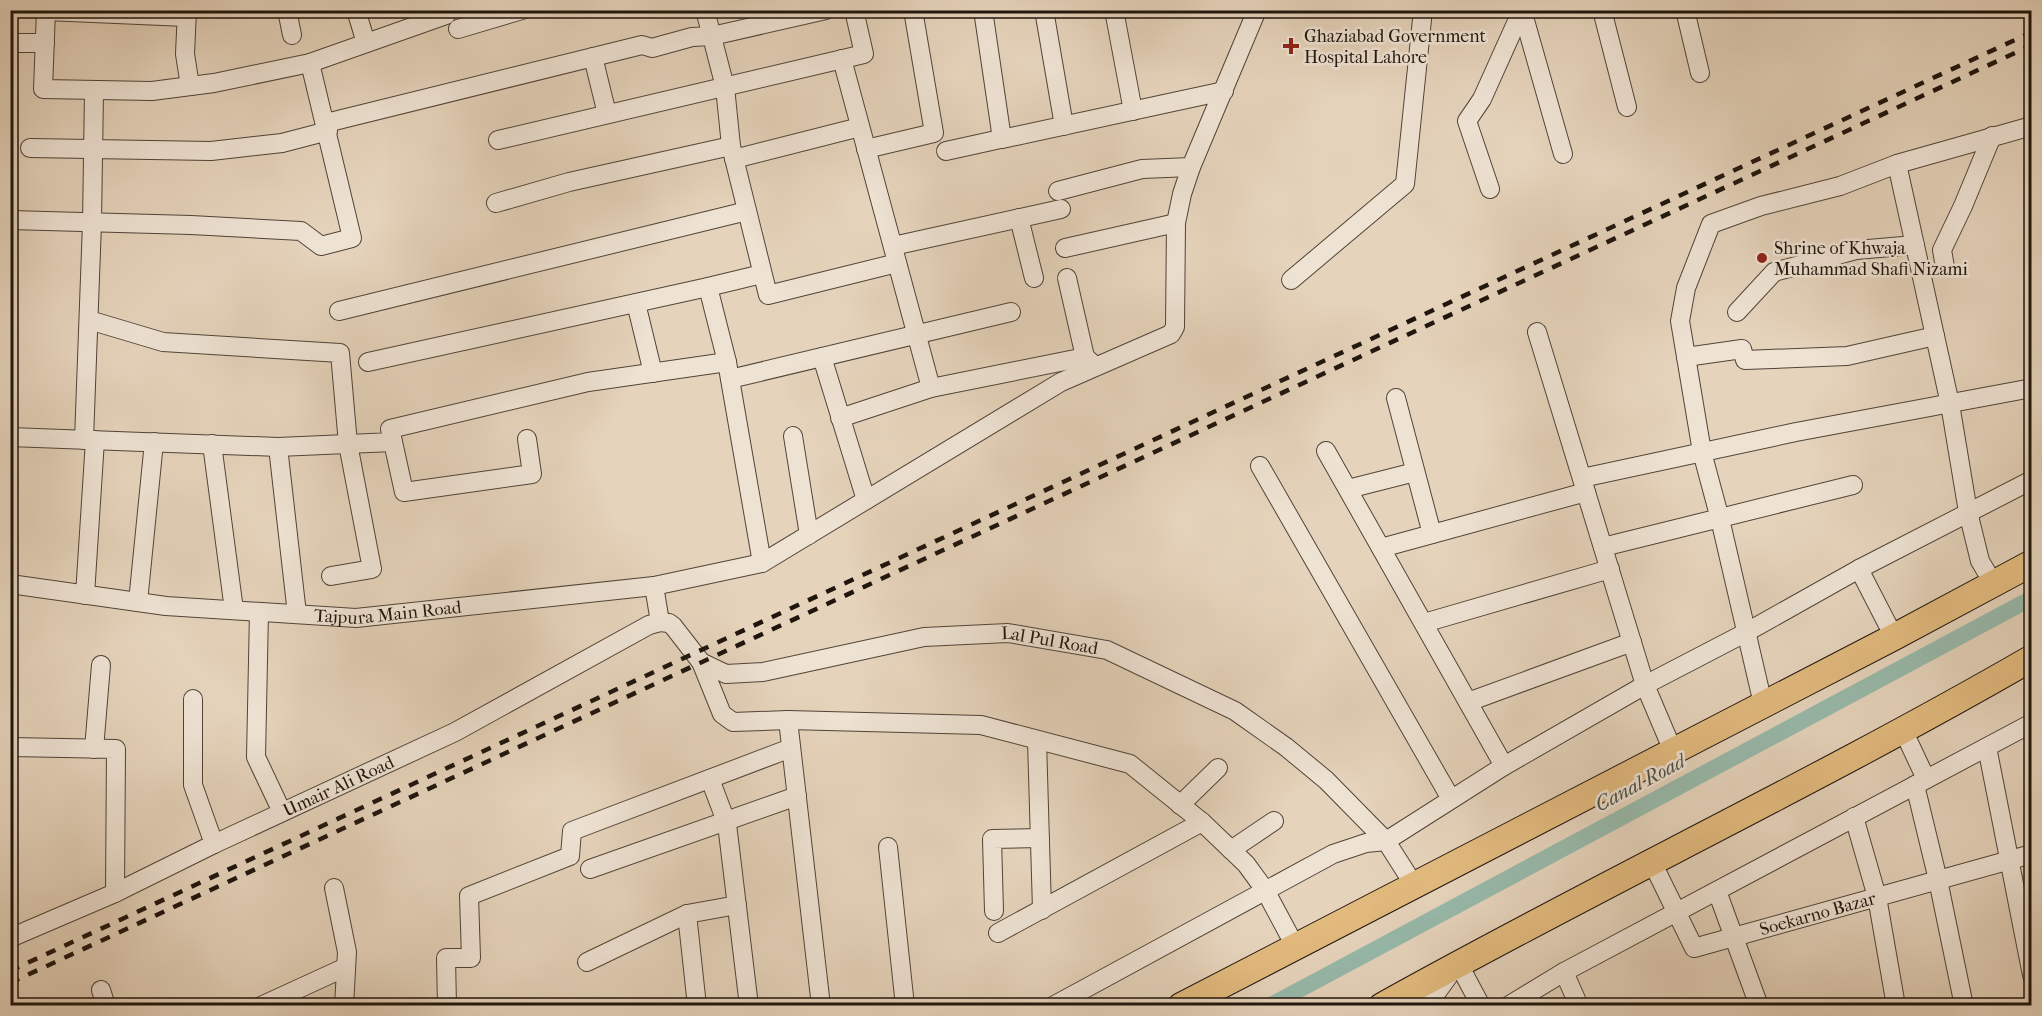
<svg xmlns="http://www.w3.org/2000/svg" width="2042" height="1016" font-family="'IM FELL French Canon',serif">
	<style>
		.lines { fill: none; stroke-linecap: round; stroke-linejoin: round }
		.canal { stroke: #97b9aa; stroke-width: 16 }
		.minor-casing { stroke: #504438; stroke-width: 20 }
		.highway-casing { stroke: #1f150d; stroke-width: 28 }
		.minor { stroke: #eee2d3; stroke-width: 18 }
		.highway { stroke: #e2ba7e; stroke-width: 26 }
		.rail { stroke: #1f150d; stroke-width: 4.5; stroke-dasharray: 10 10; stroke-linecap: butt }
		.poi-dot { fill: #8f2418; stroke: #eee2d3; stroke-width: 2 }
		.labels { text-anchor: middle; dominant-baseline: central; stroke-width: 5; stroke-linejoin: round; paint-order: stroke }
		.poi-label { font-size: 18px; fill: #1f150d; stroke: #eee2d3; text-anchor: start }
		.street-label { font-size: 18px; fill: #1f150d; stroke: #eee2d3 }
		.water-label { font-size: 20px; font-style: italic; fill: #494e44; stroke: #eee2d3 }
	</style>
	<rect width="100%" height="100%" fill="#e5d3bb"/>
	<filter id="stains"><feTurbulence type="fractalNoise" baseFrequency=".00333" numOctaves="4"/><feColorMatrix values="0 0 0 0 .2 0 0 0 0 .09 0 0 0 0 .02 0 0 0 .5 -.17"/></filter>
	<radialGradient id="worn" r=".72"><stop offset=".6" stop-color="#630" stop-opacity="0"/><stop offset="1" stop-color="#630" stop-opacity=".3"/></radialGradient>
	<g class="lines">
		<path class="canal" d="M1269,1006l763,-408"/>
		<g class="minor-casing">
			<g id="minor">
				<path d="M46,10l-3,79 109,2 62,-8 96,-20 136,-48"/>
				<path d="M187,10l-2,44 5,32"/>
				<path d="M287,10l5,25"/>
				<path d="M356,10l10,33"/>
				<path d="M705,10l20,77 6,59 37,149 129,-32"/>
				<path d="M983,10l19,129 222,-48"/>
				<path d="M1044,10l20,116"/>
				<path d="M1114,10l19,101"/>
				<path d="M1522,10l41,144"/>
				<path d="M1602,10l25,97"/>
				<path d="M1685,10l15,63"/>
				<path d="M46,11l140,6"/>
				<path d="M458,29l64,-19"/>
				<path d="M10,43h35"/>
				<path d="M593,57l14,57"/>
				<path d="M842,59l89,329 154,-31 10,9"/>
				<path d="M326,123l316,-78 10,3 40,-11 20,-1 114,-26"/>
				<path d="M498,140l366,-86 -10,-44"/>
				<path d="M30,148l181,3 71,-8 46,-12"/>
				<path d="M866,149l68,-16 -21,-123"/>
				<path d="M946,151l59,-13"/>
				<path d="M734,159l126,-32"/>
				<path d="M1897,164l53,240 18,108 12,49 13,22"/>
				<path d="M1490,189l-23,-68 15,-22 40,-89"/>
				<path d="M1058,191l84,-22 49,-2"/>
				<path d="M496,203l73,-21 162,-36"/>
				<path d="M1019,218l15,60"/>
				<path d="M10,220l181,5 110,6 20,15 31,-8 -42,-175"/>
				<path d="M893,246l168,-37"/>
				<path d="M1065,248l111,-25"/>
				<path d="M1945,267l-3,-17 21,-44 29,-70"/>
				<path d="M1067,278l18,79"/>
				<path d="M1291,280l114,-96 18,-174"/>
				<path d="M636,303l17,70"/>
				<path d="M339,311l408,-100"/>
				<path d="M1737,312l37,-40 82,-22 59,-5"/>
				<path d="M89,320l74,22 177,11 8,91 24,125 -41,7"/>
				<path d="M1537,332l108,353 28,66"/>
				<path d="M822,357l44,143"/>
				<path d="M1686,357l56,-8 3,11 102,-4 88,-20"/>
				<path d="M368,362l340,-75"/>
				<path d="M730,379l281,-67"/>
				<path d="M1396,398l36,136"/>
				<path d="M840,418l91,-30"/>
				<path d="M793,436l16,99"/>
				<path d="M10,437l268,10 115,-5 -3,-13 198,-47 139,-20"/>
				<path d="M84,440l8,-217 2,-132"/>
				<path d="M393,442l11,50 128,-18 -5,-35"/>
				<path d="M212,444l22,166"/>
				<path d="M278,447l19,167"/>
				<path d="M1326,451l178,315"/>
				<path d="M1260,466l191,333"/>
				<path d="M1582,478l214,-46 236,-44"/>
				<path d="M1348,489l67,-17"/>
				<path d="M1603,547l250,-62"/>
				<path d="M1381,548l205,-56"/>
				<path d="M762,563l-35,-201 -19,-75 54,-13"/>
				<path d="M1859,569l35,68"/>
				<path id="s1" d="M10,584l156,22 190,12 298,-32 108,-23 299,-181 110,-48 4,-7 1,-104 6,-29 9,-27 66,-157"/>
				<path id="s2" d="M654,586l6,36 9,1 4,3 28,36 25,12 37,-2 161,-35 84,-4 99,17 128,61 51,36 40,33 60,61 28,44"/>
				<path d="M85,595l10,-155"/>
				<path d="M138,602l16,-160"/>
				<path d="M259,612l-3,145 26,55"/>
				<path d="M1424,623l186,-54"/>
				<path d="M701,662l21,52 11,8 55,-2 193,5 149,39 72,58 44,42 19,26 30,56"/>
				<path d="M193,699v86l21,59"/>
				<path d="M1468,702l164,-60"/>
				<path d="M1763,704l-43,-185 -18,-67 -22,-131 6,-33 25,-64 50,-18 79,-20 57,-22 135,-38"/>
				<path d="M788,720l33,286"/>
				<path d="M1903,730l23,49"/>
				<path d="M1037,740l5,170"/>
				<path d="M10,747l106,2 -1,144"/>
				<path d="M1987,747l45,228"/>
				<path d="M94,749l7,-84"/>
				<path d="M710,779l17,45 22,182"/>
				<path d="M1915,785l23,95 26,126"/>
				<path d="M1180,805l38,-37"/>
				<path d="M1854,817l23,80 19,109"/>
				<path d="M888,847l17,159"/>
				<path d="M1231,850l43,-29"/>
				<path id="s3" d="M1652,862l42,86 338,-94"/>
				<path d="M590,869l207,-73"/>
				<path d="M334,888l13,64 -3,54"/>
				<path d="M1717,891l42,115"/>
				<path d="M994,911l-2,-72 48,-1"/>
				<path d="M687,914l10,92"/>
				<path d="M998,933l204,-111"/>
				<path id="s4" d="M10,938l105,-45 99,-49 241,-112 194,-107 11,-3"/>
				<path d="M587,962l100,-48 50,-9"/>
				<path d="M1564,972l15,34"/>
				<path d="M101,990l5,16"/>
				<path d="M261,1006l85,-39"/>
				<path d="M447,1006l-1,-48h25l-2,-62 101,-40 2,-25 219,-83"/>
				<path d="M1053,1006l280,-152 33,-11 20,-2 118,-75 141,-81 100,-52 114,-64 173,-89"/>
				<path d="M1427,1006l31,-43 23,43"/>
				<path d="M1508,1006l56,-34 468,-249"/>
			</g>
		</g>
		<g class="highway-casing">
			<g id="highway">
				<path d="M1181,1006l713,-369 138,-74"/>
				<path d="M1382,1006c215,-120 437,-225 650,-348"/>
			</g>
		</g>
		<use href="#minor" class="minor"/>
		<use href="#highway" class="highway"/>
		<g class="rail">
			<path d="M10,971l2022,-939"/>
			<path d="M10,983l2022,-938"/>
		</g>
	</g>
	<g class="poi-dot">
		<path d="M1288 37h6v6h6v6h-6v6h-6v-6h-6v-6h6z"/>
		<circle cx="1762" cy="258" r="6"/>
	</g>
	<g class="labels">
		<g class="poi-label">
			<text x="1304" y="36">Ghaziabad Government<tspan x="1304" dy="21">Hospital Lahore</tspan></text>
			<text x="1774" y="248">Shrine of Khwaja<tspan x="1774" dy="21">Muhammad Shafi Nizami</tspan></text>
		</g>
		<g class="street-label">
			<text stroke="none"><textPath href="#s1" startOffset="380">Tajpura Main Road</textPath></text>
			<text stroke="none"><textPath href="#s2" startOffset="452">Lal Pul Road</textPath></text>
			<text stroke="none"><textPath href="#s4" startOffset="362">Umair Ali Road</textPath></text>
			<text stroke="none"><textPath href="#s3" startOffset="224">Soekarno Bazar</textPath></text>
		</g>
		<g class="water-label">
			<text transform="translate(1640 783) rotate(-28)">Canal Road</text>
		</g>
	</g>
	<rect width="2042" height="1016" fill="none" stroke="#e5d3bb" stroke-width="36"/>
	<rect x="12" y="12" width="2018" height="992" fill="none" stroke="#1f150d" stroke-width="3"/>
	<rect x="18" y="18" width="2006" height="980" fill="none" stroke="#1f150d" stroke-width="1.5"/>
	<rect width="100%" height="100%" filter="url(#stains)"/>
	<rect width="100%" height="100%" fill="url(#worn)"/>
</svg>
